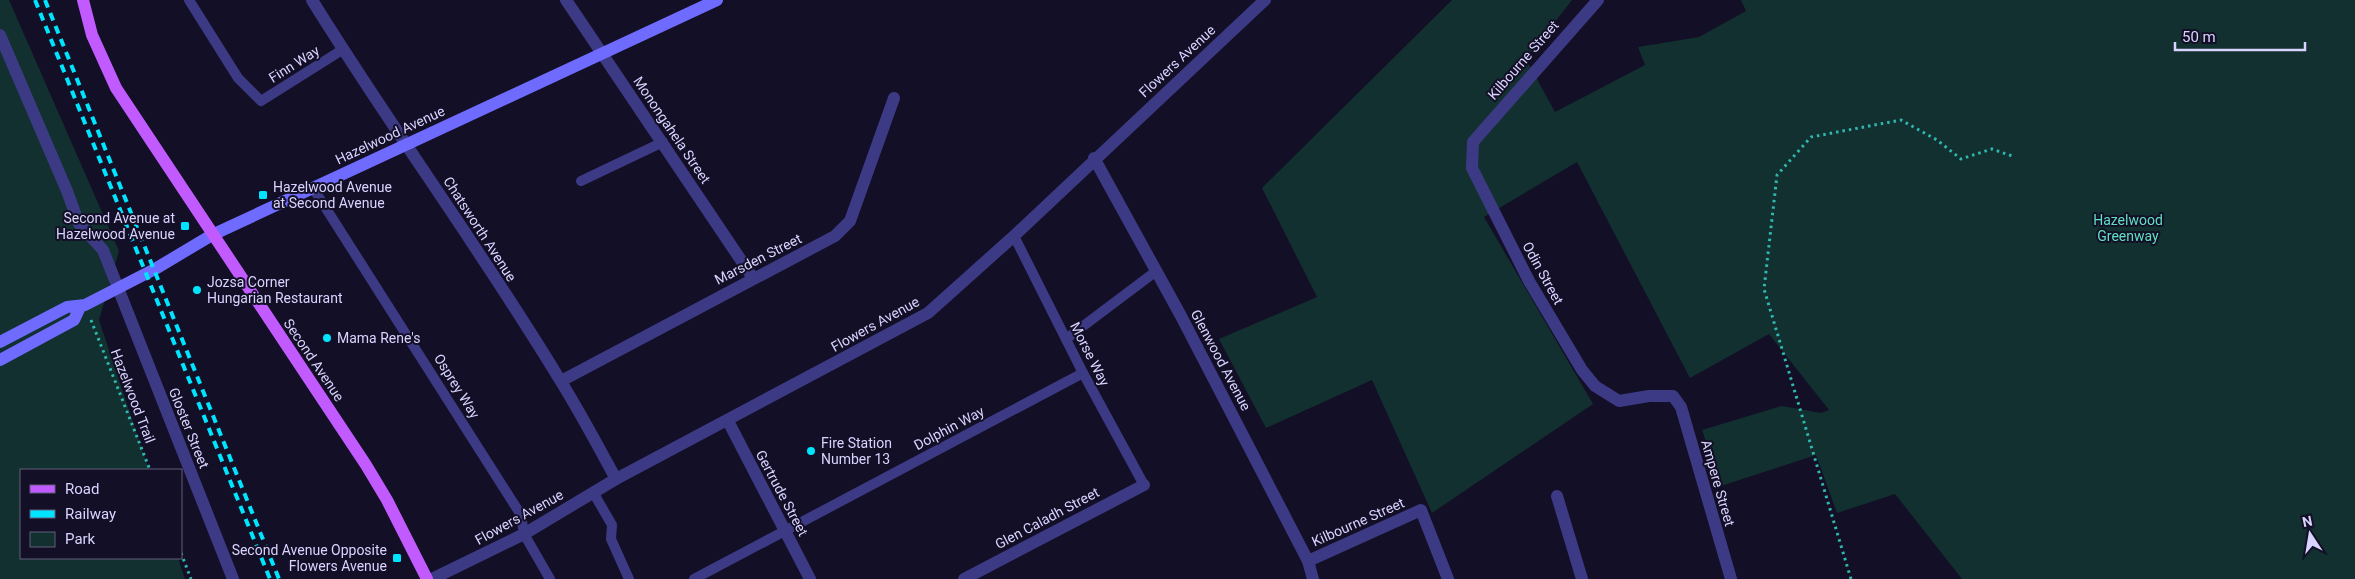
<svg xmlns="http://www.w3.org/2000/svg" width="2355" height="579" font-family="Roboto,sans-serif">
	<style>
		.green { fill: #12302f }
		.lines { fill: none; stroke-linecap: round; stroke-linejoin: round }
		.path { stroke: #2fb8b0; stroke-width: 3; stroke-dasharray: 2.5 4; stroke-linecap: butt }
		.lane { stroke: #3d3a85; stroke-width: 10 }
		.street { stroke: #3d3a85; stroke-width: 12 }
		.secondary { stroke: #6f6bff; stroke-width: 12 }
		.primary { stroke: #c25bff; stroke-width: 12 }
		.rail { stroke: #00e5ff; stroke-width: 4; stroke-dasharray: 8 6; stroke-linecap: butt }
		.poi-dot { fill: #00e5ff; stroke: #130f26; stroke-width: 2 }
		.labels { text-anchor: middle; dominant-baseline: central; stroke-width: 4; stroke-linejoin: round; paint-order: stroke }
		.street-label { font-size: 14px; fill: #d9d4ff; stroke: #130f26 }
		.poi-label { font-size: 14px; fill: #d9d4ff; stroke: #130f26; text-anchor: start }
		.park-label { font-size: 14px; fill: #5fe0c0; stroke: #130f26 }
	</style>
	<rect width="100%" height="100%" fill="#130f26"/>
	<g class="green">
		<path d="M0,0h9l110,251 -20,69 50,150h-128v88h157l7,21h-185z"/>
		<path d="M1452,0h120l-46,59 29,53 90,-47 -7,-18 61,-10 47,-26 -5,-11h614v579h-393l-67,-85 -58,19 -21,-58 -95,31 -19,-56 80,-24 39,7 8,-3 -60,-76 -79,44 -113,-216 -93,55 109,187 -161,109 -60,-133 -106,48 -47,-89 98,-42 -55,-109z"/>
	</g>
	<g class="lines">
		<g class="path">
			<path d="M91,320l59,150"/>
			<path d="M181,553l10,26"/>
			<path d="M1851,579l-87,-290 13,-114 34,-38 90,-17 36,20 24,19 31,-10 23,8"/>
		</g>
		<g class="lane">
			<path d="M189,0l49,78 23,23 81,-51"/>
			<path d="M581,181l82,-39"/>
			<path d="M313,188l208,327 3,19 26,45"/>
			<path d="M1014,236l69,137 61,112"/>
			<path d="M1066,339l89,-67"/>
			<path d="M593,492l19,33 -1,14 18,40"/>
			<path d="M694,579l389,-206"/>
		</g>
		<g class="street">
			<path d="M312,0c80,129 170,251 248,380 20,32 38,66 56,99"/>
			<path d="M566,0l187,278"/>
			<path d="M1598,0l-125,142 -1,26 57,113 53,89 13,16 24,15 30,-5h24l8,11 50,172"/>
			<path d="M0,35l67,156 12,33 24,26 130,329"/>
			<path d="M1094,158l87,158 127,245 5,18"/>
			<path d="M561,381l274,-145 15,-15 44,-123"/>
			<path d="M728,421l82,158"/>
			<path d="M1557,496l25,83"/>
			<path d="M1308,561l113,-51 27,69"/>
			<path d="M432,579l92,-45 92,-55 312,-166 86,-77 251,-236"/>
			<path d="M964,579l180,-94"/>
		</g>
		<g class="secondary">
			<path d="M0,342l67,-35 18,-2 70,-36 57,-34 505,-235"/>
			<path d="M0,360l74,-40 6,-13"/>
		</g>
		<path class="primary" d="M83,0l9,35 24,53 250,377 21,35 40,79"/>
		<g class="rail">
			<path d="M35,0l235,579"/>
			<path d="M45,0l234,579"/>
		</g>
	</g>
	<g class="poi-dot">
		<rect x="258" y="190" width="10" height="10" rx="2.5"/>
		<rect x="180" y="221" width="10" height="10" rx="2.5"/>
		<circle cx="197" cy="290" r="5"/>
		<circle cx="327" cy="338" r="5"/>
		<circle cx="811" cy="451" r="5"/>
		<rect x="392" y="553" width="10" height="10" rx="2.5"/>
	</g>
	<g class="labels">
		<g class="street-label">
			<text transform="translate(1523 60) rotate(-49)">Kilbourne Street</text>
			<text transform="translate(1177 61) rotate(-43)">Flowers Avenue</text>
			<text transform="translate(294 64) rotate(-32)">Finn Way</text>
			<text transform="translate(672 130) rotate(56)">Monongahela Street</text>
			<text transform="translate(390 135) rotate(-25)">Hazelwood Avenue</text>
			<text transform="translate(480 229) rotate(57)">Chatsworth Avenue</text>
			<text transform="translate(758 259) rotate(-27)">Marsden Street</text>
			<text transform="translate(1543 273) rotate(61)">Odin Street</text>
			<text transform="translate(875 324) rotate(-29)">Flowers Avenue</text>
			<text transform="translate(1090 354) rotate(63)">Morse Way</text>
			<text transform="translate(314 360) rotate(56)">Second Avenue</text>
			<text transform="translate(1221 360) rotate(62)">Glenwood Avenue</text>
			<text transform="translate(457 386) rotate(58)">Osprey Way</text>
			<text transform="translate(133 396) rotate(69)">Hazelwood Trail</text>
			<text transform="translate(189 428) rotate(68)">Gloster Street</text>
			<text transform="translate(949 428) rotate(-28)">Dolphin Way</text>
			<text transform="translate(1718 483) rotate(74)">Ampere Street</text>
			<text transform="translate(782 493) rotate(62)">Gertrude Street</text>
			<text transform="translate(519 517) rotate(-29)">Flowers Avenue</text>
			<text transform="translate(1047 518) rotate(-28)">Glen Caladh Street</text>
			<text transform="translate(1358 522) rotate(-24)">Kilbourne Street</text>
		</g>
		<g class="poi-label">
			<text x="273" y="187">Hazelwood Avenue<tspan x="273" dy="16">at Second Avenue</tspan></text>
			<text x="175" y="218" text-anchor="end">Second Avenue at<tspan x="175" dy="16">Hazelwood Avenue</tspan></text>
			<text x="207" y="282">Jozsa Corner<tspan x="207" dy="16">Hungarian Restaurant</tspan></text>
			<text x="337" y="338">Mama Rene's</text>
			<text x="821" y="443">Fire Station<tspan x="821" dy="16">Number 13</tspan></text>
			<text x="387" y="550" text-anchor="end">Second Avenue Opposite<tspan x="387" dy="16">Flowers Avenue</tspan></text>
		</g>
		<g class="park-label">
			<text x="2128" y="220">Hazelwood<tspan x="2128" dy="16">Greenway</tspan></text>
		</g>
	</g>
	<rect x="20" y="469" width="162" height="90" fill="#130f26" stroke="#625e7d"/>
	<rect x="30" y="485" width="25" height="8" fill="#c25bff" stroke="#625e7d"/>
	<text x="65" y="494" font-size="15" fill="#d9d4ff">Road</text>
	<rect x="30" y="510" width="25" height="8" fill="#00e5ff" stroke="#625e7d"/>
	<text x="65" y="519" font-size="15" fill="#d9d4ff">Railway</text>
	<rect x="30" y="532" width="25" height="15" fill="#12302f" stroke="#625e7d"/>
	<text x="65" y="544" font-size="15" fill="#d9d4ff">Park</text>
	<g transform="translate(2310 534) rotate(348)" stroke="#130f26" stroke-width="4" paint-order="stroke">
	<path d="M0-4L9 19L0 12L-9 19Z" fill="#d9d4ff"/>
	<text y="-8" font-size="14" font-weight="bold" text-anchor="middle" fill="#d9d4ff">N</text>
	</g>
	<path d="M2175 42v8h130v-8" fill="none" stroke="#d9d4ff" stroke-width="2.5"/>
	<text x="2182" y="42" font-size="15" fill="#d9d4ff" stroke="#130f26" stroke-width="4" paint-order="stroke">50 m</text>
</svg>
